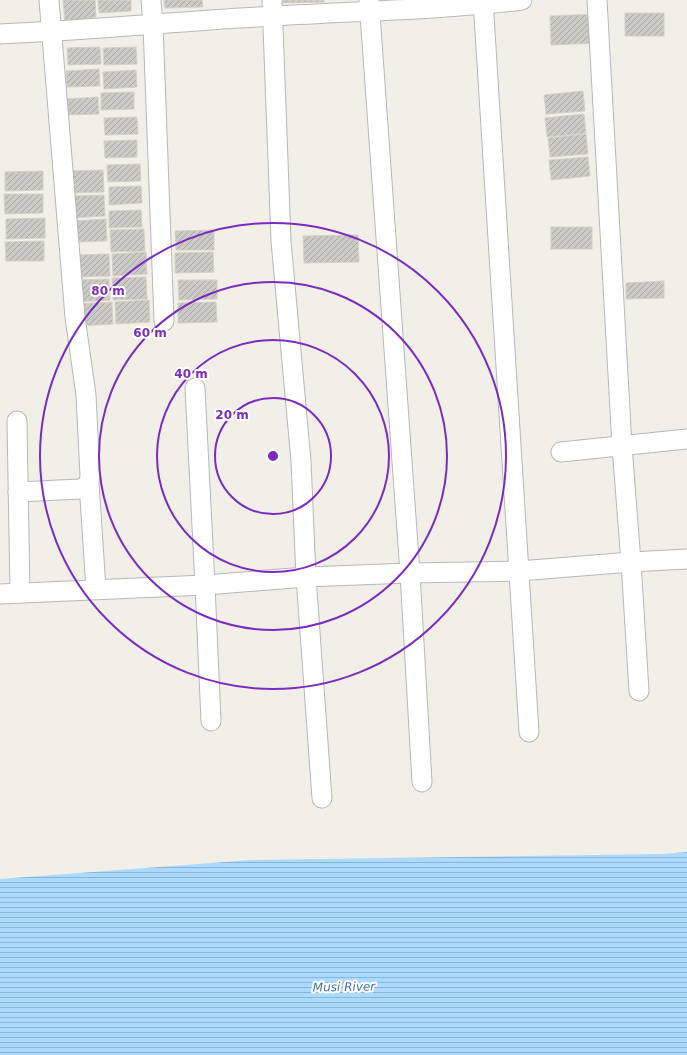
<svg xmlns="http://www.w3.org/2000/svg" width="687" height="1055" font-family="'DejaVu Sans',sans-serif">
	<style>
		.water { fill: url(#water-rules) }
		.building { fill: url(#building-hatch); stroke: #d6d1c6 }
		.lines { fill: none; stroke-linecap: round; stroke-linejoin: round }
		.minor-casing { stroke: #b5b8bc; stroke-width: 21 }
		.minor { stroke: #fff; stroke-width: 19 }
		.ring { fill: none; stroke: #7b2cbf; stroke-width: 2 }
		.labels { text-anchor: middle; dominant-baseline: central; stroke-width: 4; stroke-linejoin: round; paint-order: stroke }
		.water-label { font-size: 12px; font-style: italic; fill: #4174aa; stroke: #fff }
		.centre { fill: #7b2cbf; stroke: #fff; stroke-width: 2 }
		.ring-label { font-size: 12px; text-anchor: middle; font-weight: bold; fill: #7b2cbf; stroke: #fff; stroke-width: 4; stroke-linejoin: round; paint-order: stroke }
	</style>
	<defs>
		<pattern id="water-rules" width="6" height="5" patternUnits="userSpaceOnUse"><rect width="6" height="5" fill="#aadaff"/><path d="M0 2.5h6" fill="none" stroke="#8eb4d2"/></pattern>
		<pattern id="building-hatch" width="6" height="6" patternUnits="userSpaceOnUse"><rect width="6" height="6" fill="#cccac5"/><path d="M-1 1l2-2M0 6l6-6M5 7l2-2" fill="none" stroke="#a9a8a4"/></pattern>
	</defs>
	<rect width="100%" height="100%" fill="#f1efe8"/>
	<path class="water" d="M687,852v203h-687v-176l251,-19 412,-6z"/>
	<g class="building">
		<path d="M63,0h32l1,17 -31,6z"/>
		<path d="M98,0h33v11l-32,2z"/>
		<path d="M164,0h38l1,7 -38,1z"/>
		<path d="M280,0h44v2l-44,1z"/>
		<rect x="625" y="13" width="39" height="23"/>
		<path d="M597,14l1,29 -47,2 -1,-29z"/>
		<path d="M100,47l1,17 -33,1 -1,-17z"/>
		<path d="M136,47l1,17 -33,1 -1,-17z"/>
		<path d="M99,69l1,17 -33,1 -1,-16z"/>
		<path d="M136,70l1,17 -33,2 -1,-17z"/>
		<path d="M583,91l2,20 -39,3 -2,-19z"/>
		<path d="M134,92v17l-33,1v-17z"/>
		<path d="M98,97l1,17 -33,1 -1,-16z"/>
		<path d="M584,114l2,19 -39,4 -2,-19z"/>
		<path d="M137,117l1,17 -33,1 -1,-17z"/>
		<path d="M586,134l2,20 -38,3 -2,-19z"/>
		<path d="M137,140v17l-32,1 -1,-17z"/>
		<path d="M588,157l2,19 -39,4 -2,-20z"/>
		<path d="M140,164l1,17 -33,1 -1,-17z"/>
		<path d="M103,170l1,22 -34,1 -1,-22z"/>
		<path d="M43,171v19l-38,1v-19z"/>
		<path d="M141,186l1,17 -33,2v-18z"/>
		<path d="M4,194h39v19l-38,1z"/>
		<path d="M104,195l1,21 -34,2 -1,-22z"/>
		<path d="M141,210l1,17 -33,1v-17z"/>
		<path d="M45,218v20l-39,1v-20z"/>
		<path d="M106,219l1,22 -34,1 -1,-21z"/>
		<rect x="551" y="227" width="41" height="22"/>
		<path d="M144,229l1,22 -34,1 -1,-22z"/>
		<path d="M214,230v20h-38l-1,-19z"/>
		<path d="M358,235l1,27 -55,1 -1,-27z"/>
		<path d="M44,241v20h-38l-1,-19z"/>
		<path d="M146,252l1,22 -34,2 -1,-22z"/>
		<path d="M213,252l1,20 -39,1v-20z"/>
		<path d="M109,254l1,22 -34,1 -1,-22z"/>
		<path d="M146,277l1,22 -34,1 -1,-22z"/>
		<path d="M109,279l1,21 -34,2 -1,-22z"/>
		<path d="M178,280h39v19l-38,1z"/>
		<path d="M664,281v17l-38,1v-16z"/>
		<path d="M149,300l1,22 -34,2 -1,-22z"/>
		<path d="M112,302l1,22 -34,2 -1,-22z"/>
		<path d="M216,302l1,20 -39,1v-20z"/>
	</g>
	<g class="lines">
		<g class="minor-casing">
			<g id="minor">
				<path d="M151,0l2,25 11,296"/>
				<path d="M272,0l9,241 20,220 5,116 16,221"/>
				<path d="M369,0l41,573 12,209"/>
				<path d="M483,0l46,732"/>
				<path d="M597,0l25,446 9,116 8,129"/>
				<path d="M0,34c92,-4 183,-13 275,-18 82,-5 165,-6 247,-16"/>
				<path d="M195,388l10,197 6,136"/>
				<path d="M17,421l3,172"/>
				<path d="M561,452l126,-13"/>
				<path d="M89,483l7,106"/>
				<path d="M18,492l62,-3c7,-3 9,-5 10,-13l-4,-81 -11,-78 -26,-317"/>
				<path d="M0,594l205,-9 101,-8 104,-4 109,-2 112,-9 56,-3"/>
			</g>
		</g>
		<use href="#minor" class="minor"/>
	</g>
	<g class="ring">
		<circle cx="273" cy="456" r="58"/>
		<circle cx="273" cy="456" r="116"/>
		<circle cx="273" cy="456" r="174"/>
		<circle cx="273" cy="456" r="233"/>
	</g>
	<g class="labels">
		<g class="water-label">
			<text transform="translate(344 987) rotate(-1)">Musi River</text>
		</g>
	</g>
	<circle cx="273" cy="456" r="6" class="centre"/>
	<g class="ring-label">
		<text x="108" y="295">80 m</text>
		<text x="150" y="337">60 m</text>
		<text x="191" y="378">40 m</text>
		<text x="232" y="419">20 m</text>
	</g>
</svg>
